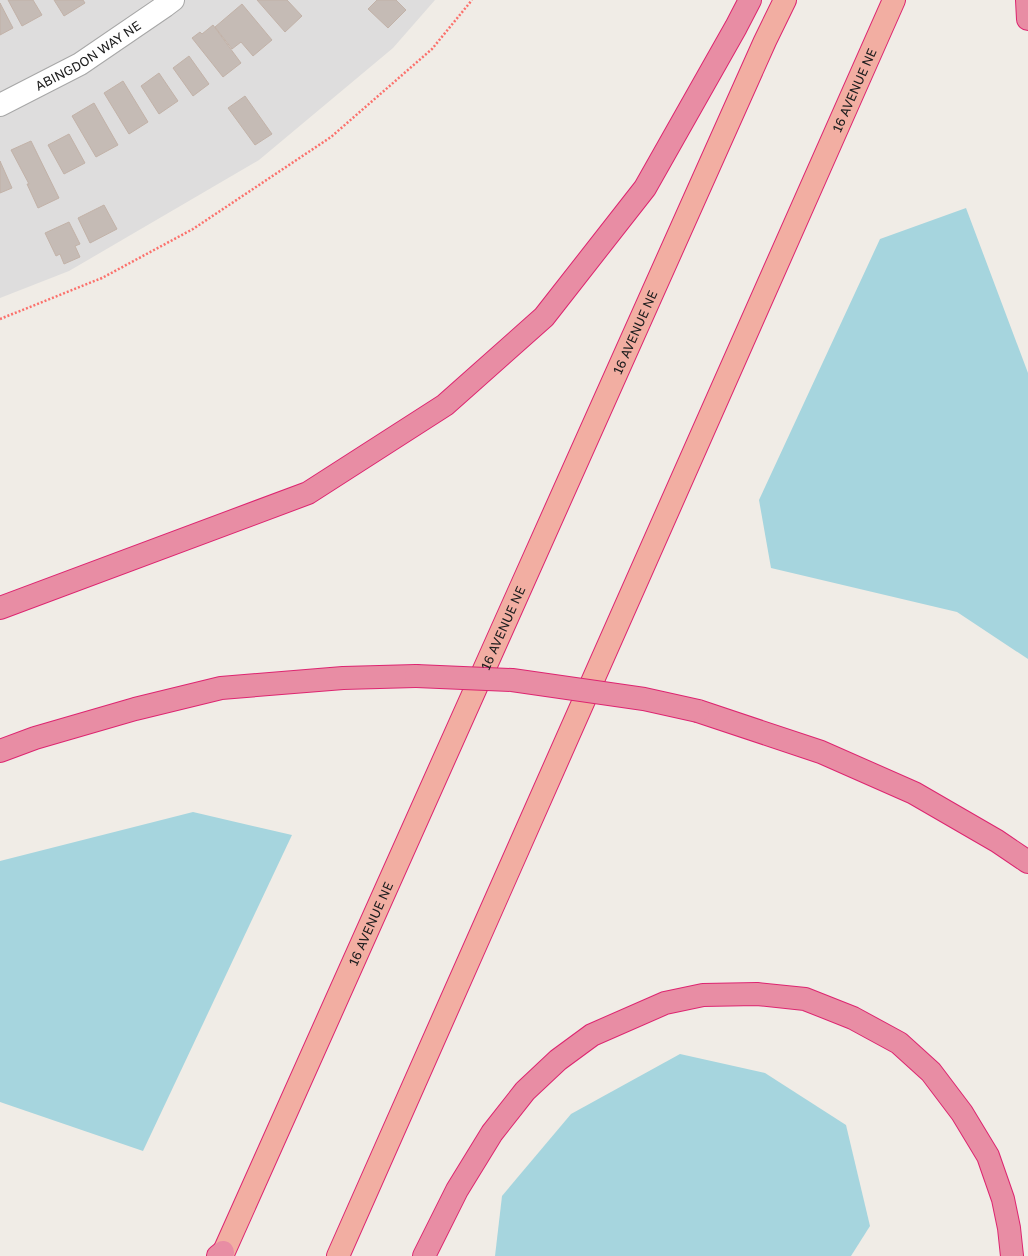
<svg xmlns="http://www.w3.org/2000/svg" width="1028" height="1256" font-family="'Golos Text',sans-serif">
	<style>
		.residential { fill: #dedddd }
		.water { fill: #a6d5de }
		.building { fill: #c5bbb5; stroke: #c2b2a8 }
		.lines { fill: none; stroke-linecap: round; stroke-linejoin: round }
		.minor-casing { stroke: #a7a7a7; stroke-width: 24 }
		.trunk-casing { stroke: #dd2570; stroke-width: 24 }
		.motorway-casing { stroke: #dd2570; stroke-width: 24 }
		.path { stroke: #fb716c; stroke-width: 2.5; stroke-dasharray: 2 2; stroke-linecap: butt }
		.minor { stroke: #fff; stroke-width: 22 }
		.trunk { stroke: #f2aea2; stroke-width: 22 }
		.motorway { stroke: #e88da4; stroke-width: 22 }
		.motorway-bridge-casing { stroke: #dd2570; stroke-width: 24; stroke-linecap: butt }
		.motorway-bridge { stroke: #e88da4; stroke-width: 22 }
		.labels { text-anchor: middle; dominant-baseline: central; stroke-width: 3.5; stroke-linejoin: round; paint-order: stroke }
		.street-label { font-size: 13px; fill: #202020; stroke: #fff }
	</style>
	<rect width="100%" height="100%" fill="#f0ece6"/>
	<path class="residential" d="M0,0h435l-42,48 -134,112 -190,111 -69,27z"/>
	<g class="water">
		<path d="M966,208l62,165v286l-71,-47 -186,-44 -12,-68 121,-261z"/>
		<path d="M193,812l99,23 -149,316 -143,-49v-241z"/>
		<path d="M680,1054l85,19 81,52 24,101 -19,30h-356l7,-60 69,-82z"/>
	</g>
	<g class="building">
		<path d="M8,0h25l9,15 -20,11z"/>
		<path d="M54,0h29l2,3 -21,13z"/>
		<path d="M257,0h30l15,16 -17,16z"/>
		<path d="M377,0h19l10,10 -18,18 -20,-19z"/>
		<path d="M0,3l13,25 -13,7z"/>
		<path d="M242,4l30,36 -19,16 -12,-14 -9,7 -17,-22z"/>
		<path d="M213,25l28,38 -18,14 -31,-39 8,-6 2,2z"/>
		<path d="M189,56l20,28 -16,12 -20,-28z"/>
		<path d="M159,73l19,28 -19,13 -18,-28z"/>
		<path d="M123,81l25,41 -19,12 -25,-41z"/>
		<path d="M245,96l27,38 -17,11 -27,-37z"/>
		<path d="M94,103l24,42 -22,12 -24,-41z"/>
		<path d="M69,134l16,29 -21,11 -16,-29z"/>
		<path d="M31,141l28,57 -21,10 -11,-24h2l-18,-34z"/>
		<path d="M0,161l12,27 -12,5z"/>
		<path d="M104,205l13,24 -27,14 -12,-25z"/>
		<path d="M69,222l11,22 -5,2 5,11 -16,7 -4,-10 -4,2 -11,-23z"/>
	</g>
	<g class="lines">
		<g class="minor-casing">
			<g id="minor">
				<path id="s1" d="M0,105l80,-41 85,-58 8,-6"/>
			</g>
		</g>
		<g class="trunk-casing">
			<g id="trunk">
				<path id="s2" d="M222,1256l543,-1215 20,-41"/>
				<path id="s3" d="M338,1256l556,-1256"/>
			</g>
		</g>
		<g class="motorway-casing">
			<g id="motorway">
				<path d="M1027,0l1,19"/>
				<path d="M0,608l308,-115 137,-88 99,-88 101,-129 91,-161 14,-27"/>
				<path d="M698,711l123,41 93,41 83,48 31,21"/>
				<path d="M0,751l35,-13 100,-29 86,-21 122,-10 73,-2"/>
				<path d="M218,1256l5,-4"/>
				<path d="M424,1256l33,-66 35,-57 33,-42 33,-31 34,-25 73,-32 38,-8 54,-1 48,5 48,19 46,25 32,29 31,41 26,43 15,43 6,29 3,28"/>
			</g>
		</g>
		<path class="path" d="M0,319l102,-41 91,-49 138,-92 101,-88 40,-49"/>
		<use href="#minor" class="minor"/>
		<use href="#trunk" class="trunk"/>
		<use href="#motorway" class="motorway"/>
		<g class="motorway-bridge-casing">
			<path id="motorway-bridge" d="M416,676l96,4 132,19 54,12"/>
		</g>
		<use href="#motorway-bridge" class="motorway-bridge"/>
	</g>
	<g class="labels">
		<g class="street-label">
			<text stroke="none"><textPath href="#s1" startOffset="101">ABINGDON WAY NE</textPath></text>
			<text stroke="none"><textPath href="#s3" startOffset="1275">16 AVENUE NE</textPath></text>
			<text stroke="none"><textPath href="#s2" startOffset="1012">16 AVENUE NE</textPath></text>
			<text stroke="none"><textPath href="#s2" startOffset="688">16 AVENUE NE</textPath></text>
			<text stroke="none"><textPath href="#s2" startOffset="364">16 AVENUE NE</textPath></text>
		</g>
	</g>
</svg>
